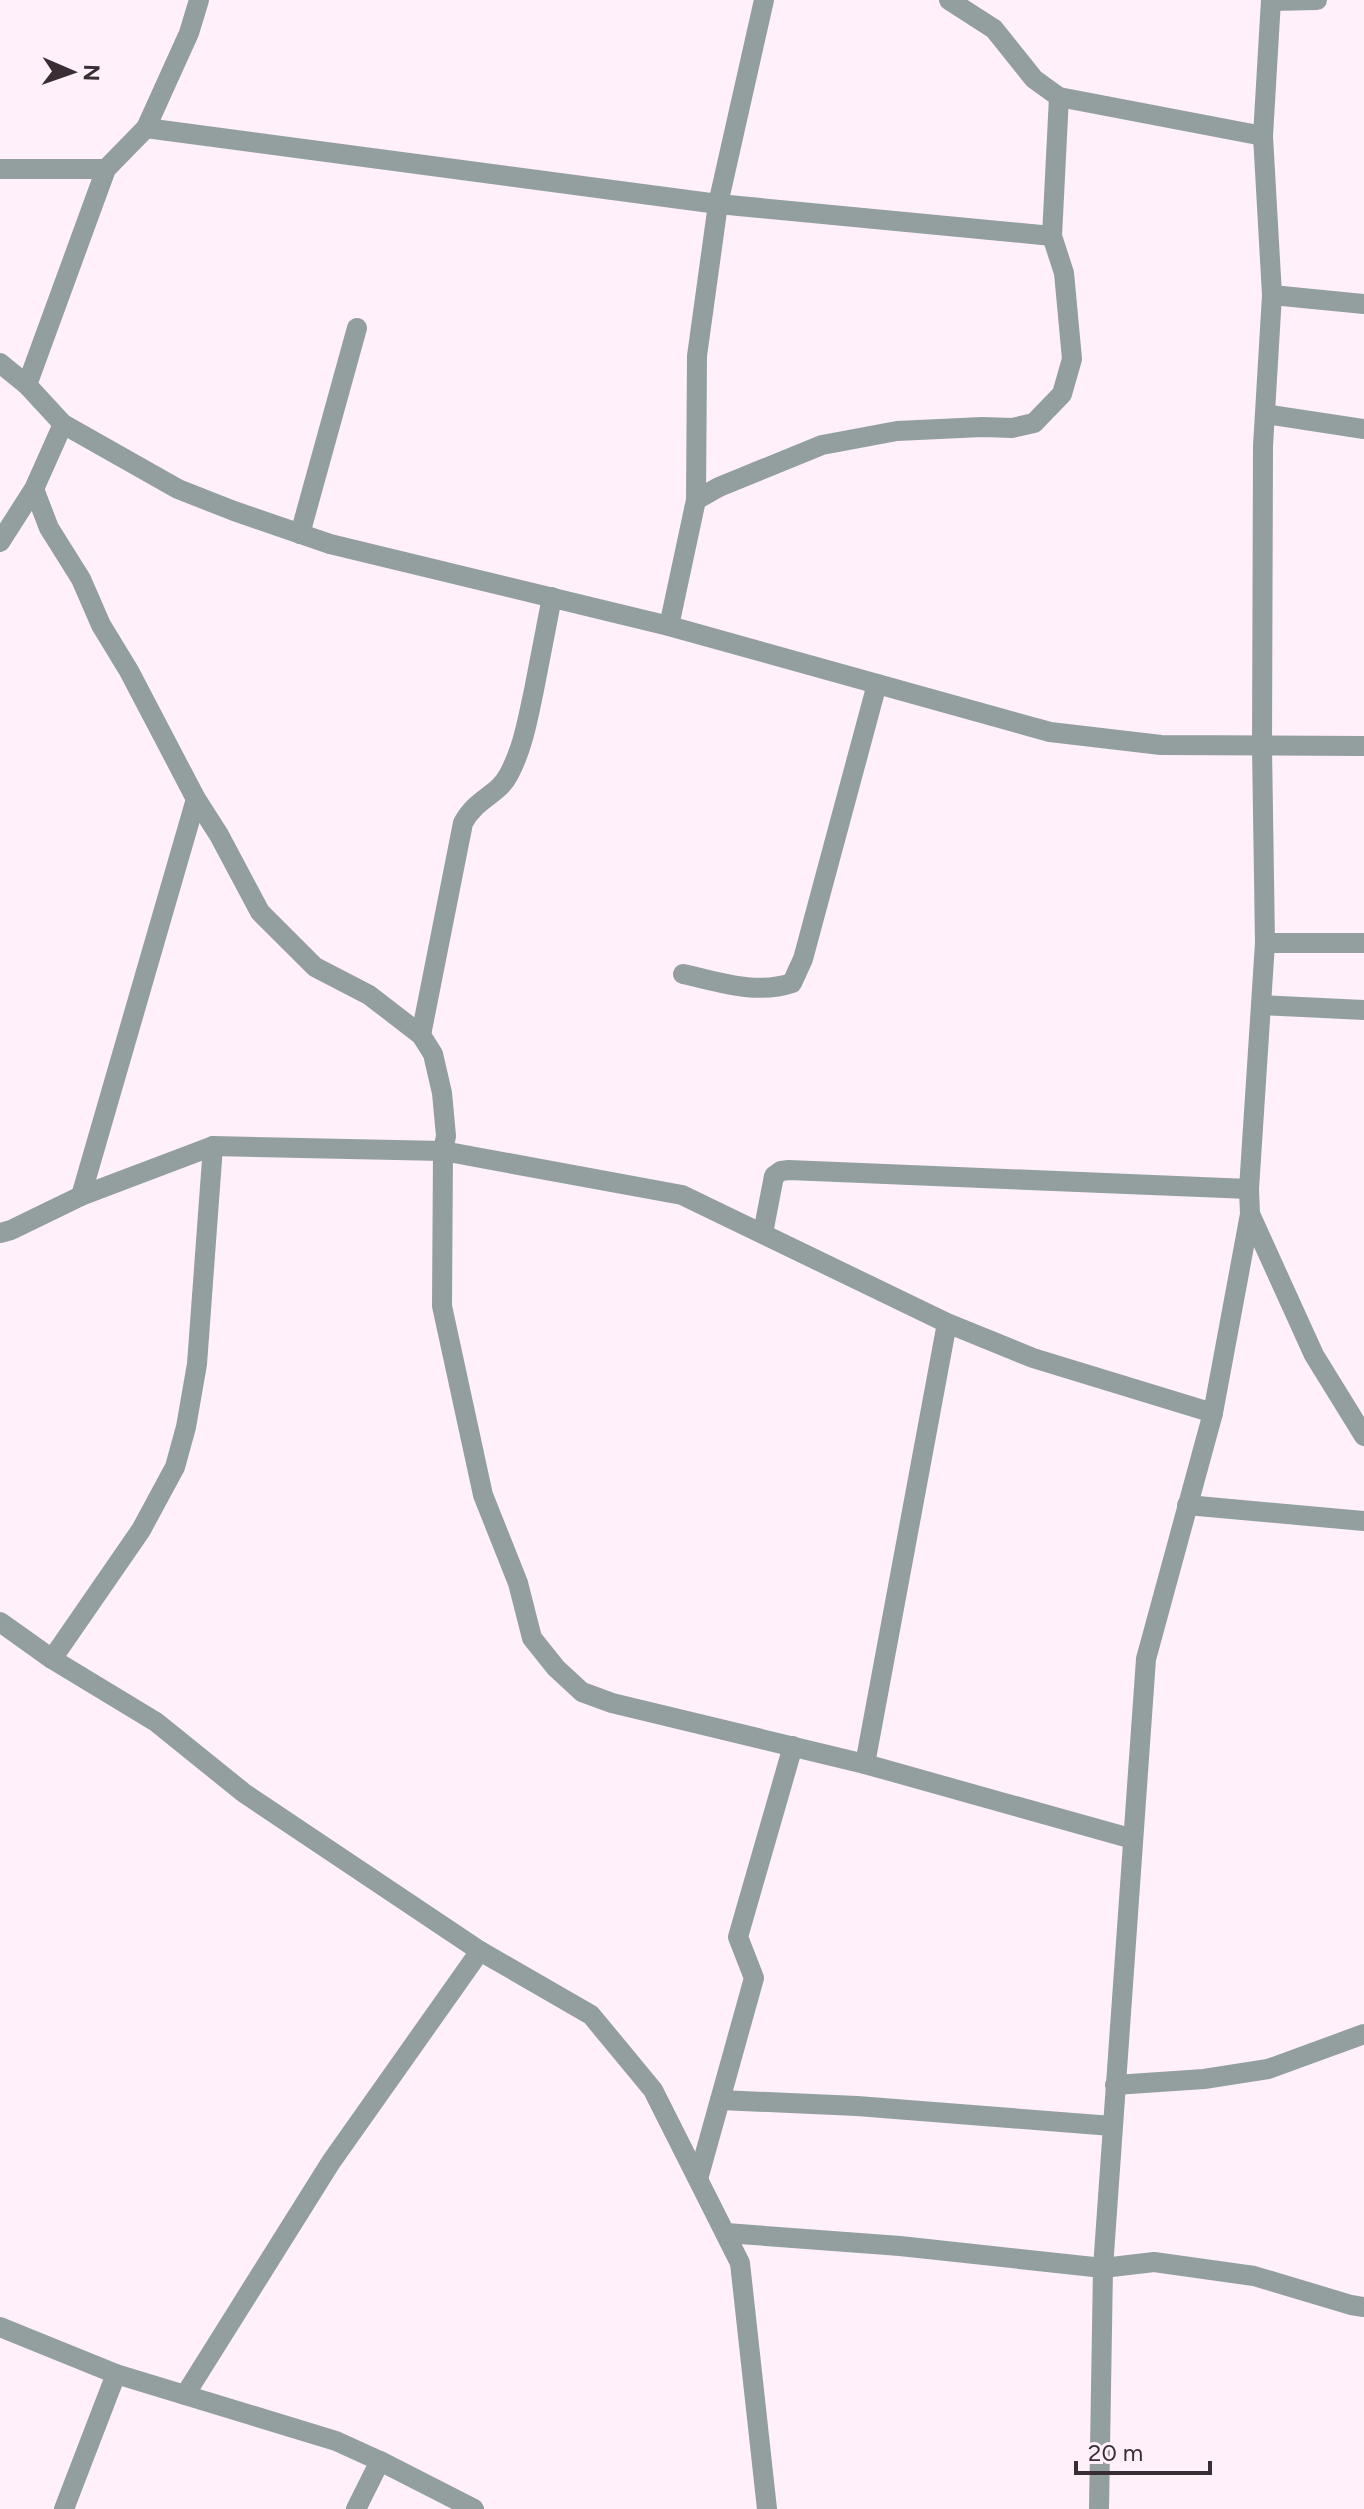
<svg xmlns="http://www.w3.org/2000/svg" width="1364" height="2509" font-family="Figtree,sans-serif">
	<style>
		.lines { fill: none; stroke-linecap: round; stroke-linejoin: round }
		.minor { stroke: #929f9e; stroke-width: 20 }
	</style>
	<rect width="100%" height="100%" fill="#fff0f9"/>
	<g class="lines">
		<g class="minor">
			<path d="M199,0l-10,33 -43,95 -40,41 -79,216 36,39 115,65 56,22 96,33 339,82 381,106 111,13 203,1"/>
			<path d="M949,0l45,29 40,50 25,18 204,39"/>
			<path d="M1271,0l-8,136 9,159 -9,151 -1,301 3,196 -16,246 1,25 64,141 50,81"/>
			<path d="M1271,1l46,-1"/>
			<path d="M146,128l572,76 334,32"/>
			<path d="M0,169h106"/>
			<path d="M1272,295l92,9"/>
			<path d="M0,363l27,22"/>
			<path d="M1265,414l99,15"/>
			<path d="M34,489l15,39 32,51 20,46 28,46 67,128 23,36 41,77 55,55 54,28 52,40 12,19 9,39 4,43 -3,15 -1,155 41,189 35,88 14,55 24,30 26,24 30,11 253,61 268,75"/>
			<path d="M696,500l23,-13 103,-42 75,-14 85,-4 30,1 22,-5 28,-29 10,-35 -8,-86 -12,-37 7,-139"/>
			<path d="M300,534l57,-206"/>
			<path d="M0,542l34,-53 29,-65"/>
			<path d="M669,626l27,-126 1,-144 21,-152 46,-204"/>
			<path d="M1265,943h99"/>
			<path d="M683,974c37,8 73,21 109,9l11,-24 74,-275"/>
			<path d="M1262,1005l102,5"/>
			<path d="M421,1035l42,-212c14,-26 35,-27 46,-49 14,-26 19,-56 25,-84 6,-31 12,-62 18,-93"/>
			<path d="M81,1196l115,-397"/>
			<path d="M0,1233l11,-3 70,-34 132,-50 230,5 239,44 265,128 86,35 180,55"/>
			<path d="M763,1233l11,-57 7,-5 8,-1 460,19"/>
			<path d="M1187,1505l177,16"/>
			<path d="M0,1622l52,37 104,63 88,71 236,158 111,64 62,75 87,173 27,246"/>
			<path d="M52,1659l89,-129 34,-63 11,-40 11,-63 16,-218"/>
			<path d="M865,1764l82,-441"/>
			<path d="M1115,2085l89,-6 64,-10 96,-35"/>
			<path d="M720,2100l137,6 255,20"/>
			<path d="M698,2179l56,-201 -16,-41 55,-191"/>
			<path d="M726,2233l174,13 203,22 51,-6 100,14 97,29 13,2"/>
			<path d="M0,2327l116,47 69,21 146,-233 149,-211"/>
			<path d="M185,2395l151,46 44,20 94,48"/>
			<path d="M64,2509l52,-135"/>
			<path d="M356,2509l24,-48"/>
			<path d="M1099,2509l4,-241 43,-609 67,-246 37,-199"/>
		</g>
	</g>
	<g transform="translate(72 72) rotate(92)" stroke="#fff0f9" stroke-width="6" paint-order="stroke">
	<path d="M0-6L14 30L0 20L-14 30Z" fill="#382e34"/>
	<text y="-12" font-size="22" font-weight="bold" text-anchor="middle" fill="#382e34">N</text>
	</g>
	<path d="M1076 2461v12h134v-12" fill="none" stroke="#382e34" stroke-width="4"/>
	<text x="1088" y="2461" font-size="24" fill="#382e34" stroke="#fff0f9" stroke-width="6" paint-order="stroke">20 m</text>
</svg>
